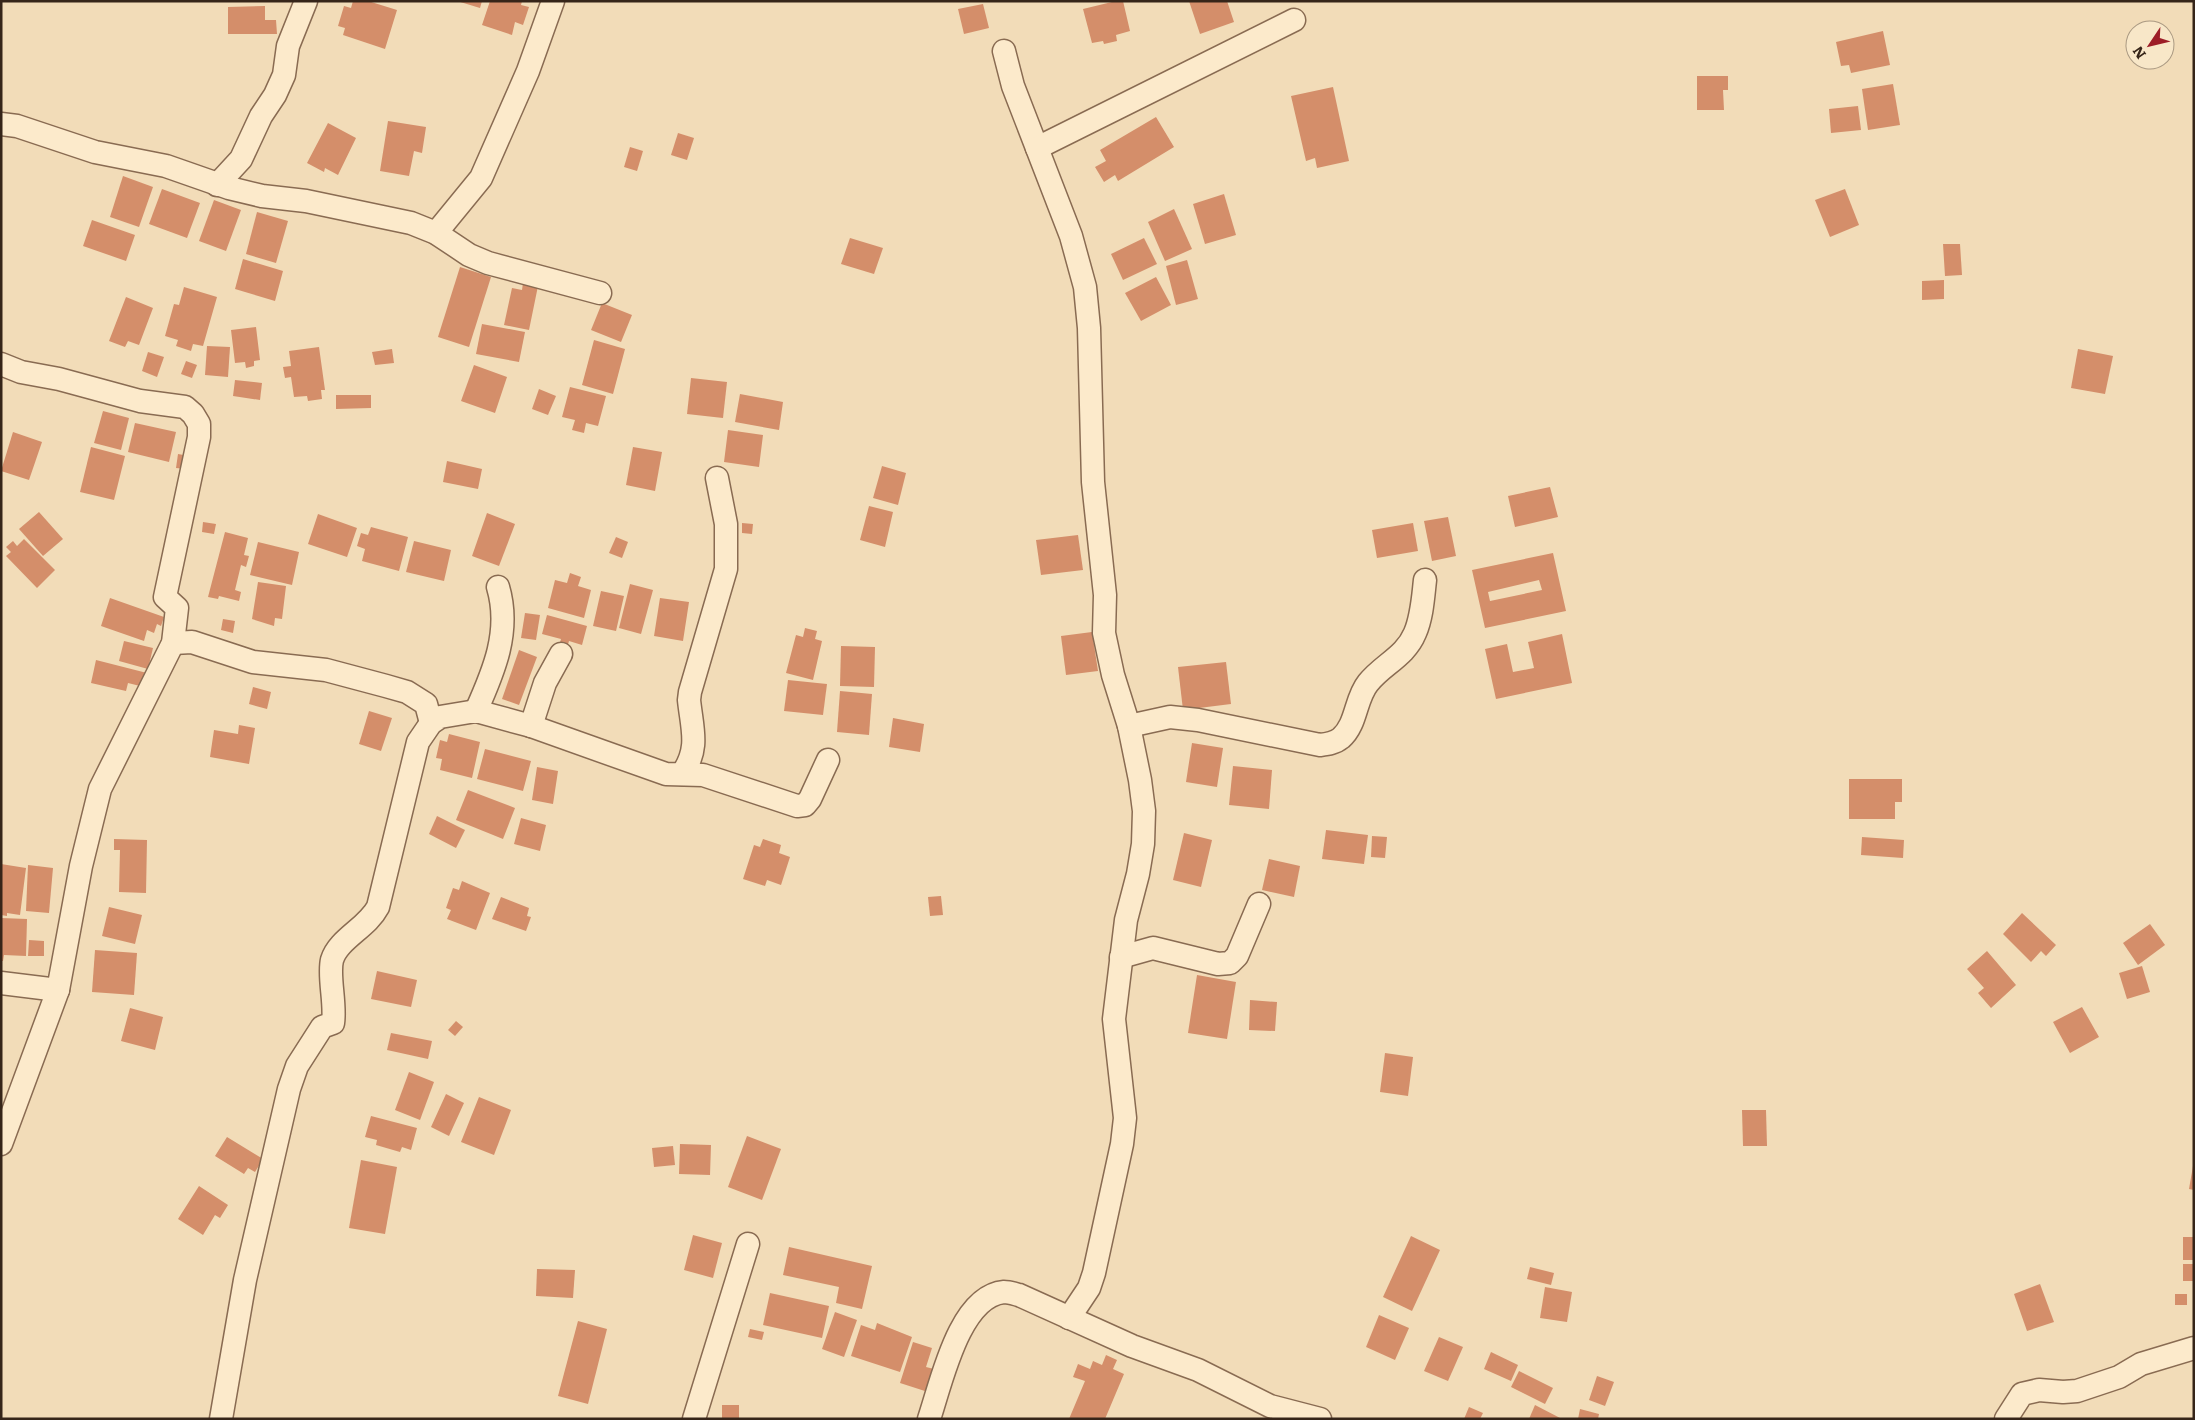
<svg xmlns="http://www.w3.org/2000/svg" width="2195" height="1420" font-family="Literata,serif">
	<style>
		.building { fill: #d48e6a; fill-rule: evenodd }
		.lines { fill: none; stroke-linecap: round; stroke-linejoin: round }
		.street-casing { stroke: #896b52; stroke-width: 25 }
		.street { stroke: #fceacb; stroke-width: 22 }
	</style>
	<rect width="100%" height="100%" fill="#f2dcb8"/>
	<g class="building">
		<path d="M353,1h15l29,9 -12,39 -42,-14 2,-7 -7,-2 6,-20 7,2z"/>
		<path d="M457,1h25l-2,7z"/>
		<path d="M490,1h32l-1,4 8,2 -6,18 -8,-3 -3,13 -30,-10z"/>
		<path d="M1116,1h7l7,30 -14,4 1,6 -13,3 -1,-3 -11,2 -9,-34z"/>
		<path d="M1189,1h38l7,21 -34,12z"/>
		<path d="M983,4l6,24 -25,6 -6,-25z"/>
		<path d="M265,6v14h11l1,14h-49v-27z"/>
		<path d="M1883,31l7,34 -39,8 -2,-8 -8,1 -5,-24z"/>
		<path d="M1697,76h31v14h-5l1,20h-27z"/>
		<path d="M1893,84l7,41 -32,5 -6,-41z"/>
		<path d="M1333,87l16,74 -32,7 -2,-10 -9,3 -15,-65z"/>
		<path d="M1858,106l3,24 -30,3 -2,-24z"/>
		<path d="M1156,117l18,30 -56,34 -3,-6 -11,7 -9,-15 11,-6 -6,-11z"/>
		<path d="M388,121l38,6 -4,26 -8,-2 -5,25 -29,-5z"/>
		<path d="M328,123l28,15 -18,37 -13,-7 -1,4 -17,-9z"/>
		<path d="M678,133l16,5 -7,22 -16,-5z"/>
		<path d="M630,147l13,4 -6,20 -13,-4z"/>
		<path d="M123,176l30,11 -14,40 -29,-10z"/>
		<path d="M162,189l38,14 -13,35 -38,-14z"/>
		<path d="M1845,189l14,36 -29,12 -15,-37z"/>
		<path d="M1224,194l12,41 -31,9 -12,-40z"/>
		<path d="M214,200l27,10 -15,41 -27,-10z"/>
		<path d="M1174,209l18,40 -27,12 -17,-39z"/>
		<path d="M257,212l31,9 -12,42 -30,-9z"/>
		<path d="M92,220l43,15 -9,26 -43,-15z"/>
		<path d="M850,238l33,10 -9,26 -33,-10z"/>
		<path d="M1144,238l13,26 -34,16 -12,-26z"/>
		<path d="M1943,244h17l2,31 -17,1z"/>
		<path d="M243,259l40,12 -8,30 -40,-12z"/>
		<path d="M1187,260l11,39 -22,6 -10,-39z"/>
		<path d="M460,267l31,10 -22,70 -31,-10z"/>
		<path d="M1156,277l15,28 -30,16 -16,-28z"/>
		<path d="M1944,280v19l-22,1v-19z"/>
		<path d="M523,283l15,3 -9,44 -25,-5 8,-37 10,2z"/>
		<path d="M184,287l33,10 -14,49 -10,-2 -2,7 -15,-5 2,-6 -13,-4 9,-32 5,1z"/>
		<path d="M126,297l27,11 -14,37 -11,-4 -3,6 -16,-6z"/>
		<path d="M602,303l30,12 -11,27 -30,-12z"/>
		<path d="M482,324l43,8 -6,30 -43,-8z"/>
		<path d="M256,327l4,33 -6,1v5l-8,2 -1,-6 -10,1 -4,-33z"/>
		<path d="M594,340l31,9 -12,45 -31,-9z"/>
		<path d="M207,346l23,1 -2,30 -23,-2z"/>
		<path d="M319,347l6,43h-4l1,9 -14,2 -1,-5 -13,1 -3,-20 -6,1 -2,-11 8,-1 -2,-15z"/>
		<path d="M392,349l2,14 -19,2 -3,-13z"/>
		<path d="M2078,349l35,7 -8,38 -34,-6z"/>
		<path d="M148,352l16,5 -7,20 -15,-6z"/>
		<path d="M186,361l11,4 -5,13 -11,-4z"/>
		<path d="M474,365l33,12 -12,36 -34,-12z"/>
		<path d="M691,378l36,4 -4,36 -36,-4z"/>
		<path d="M235,380l27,3 -2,17 -27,-4z"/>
		<path d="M570,387l36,9 -8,30 -12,-3 -2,10 -12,-3 3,-10 -13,-3z"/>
		<path d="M539,389l17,7 -8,19 -16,-6z"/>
		<path d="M740,394l43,8 -4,28 -44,-8z"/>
		<path d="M336,395h35v13l-35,1z"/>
		<path d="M103,411l26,7 -8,32 -27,-7z"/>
		<path d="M135,423l41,9 -7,30 -41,-10z"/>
		<path d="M728,430l35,5 -4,32 -35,-5z"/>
		<path d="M13,432l29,10 -13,38 -28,-9z"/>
		<path d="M91,447l34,9 -11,44 -34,-8z"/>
		<path d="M633,447l29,5 -7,39 -29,-6z"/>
		<path d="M178,454l11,2 -3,13 -10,-1z"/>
		<path d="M447,461l35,8 -4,20 -35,-7z"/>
		<path d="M882,466l24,7 -8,32 -25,-7z"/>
		<path d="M1550,487l8,30 -43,10 -7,-31z"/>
		<path d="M869,506l24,6 -8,35 -25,-7z"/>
		<path d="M39,512l24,27 -20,17 -24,-27z"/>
		<path d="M487,513l28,11 -16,42 -27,-10z"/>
		<path d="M318,514l39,14 -10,29 -39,-13z"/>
		<path d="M1448,517l8,39 -24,5 -8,-40z"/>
		<path d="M203,522l13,2 -2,10 -12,-2z"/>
		<path d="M742,523l11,1 -1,10 -10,-1z"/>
		<path d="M1413,523l5,28 -41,7 -5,-28z"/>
		<path d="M371,527l37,10 -9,34 -37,-10 3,-12 -8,-3 4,-13 7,2z"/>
		<path d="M225,532l23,6 -4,17 5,1 -3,11 -5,-2 -6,25 6,2 -2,9 -20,-5 -1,3 -10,-2z"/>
		<path d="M1078,535l5,35 -42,5 -5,-35z"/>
		<path d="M616,537l12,5 -6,16 -13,-5z"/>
		<path d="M24,539l31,31 -18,18 -31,-32 5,-4 -5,-5 7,-6 4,5z"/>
		<path d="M414,541l37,9 -7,31 -38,-9z"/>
		<path d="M258,542l41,10 -7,33 -42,-10z"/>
		<path d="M1553,553l13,58 -81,17 -13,-58zM1539,580l3,10 -52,11 -2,-9z"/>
		<path d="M570,573l11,4 -3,9 13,4 -7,28 -36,-10 7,-28 12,3z"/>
		<path d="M258,582l28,4 -4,33 -7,-1 -1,8 -22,-7z"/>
		<path d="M630,584l23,6 -12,44 -22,-6z"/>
		<path d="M601,591l23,5 -8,35 -23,-5z"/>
		<path d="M110,598l54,19 -3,9 -4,-2 -3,9 -7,-3 -3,11 -43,-15z"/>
		<path d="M660,598l29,4 -6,39 -29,-5z"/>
		<path d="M525,613l15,2 -4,25 -15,-2z"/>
		<path d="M547,615l40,11 -5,19 -13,-4 -2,7 -8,-2 2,-7 -19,-5z"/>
		<path d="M223,619l12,2 -2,12 -12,-3z"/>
		<path d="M805,628l12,3 -2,8 7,2 -9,39 -27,-7 10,-38 7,2z"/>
		<path d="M1092,632l6,39 -32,4 -5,-39z"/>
		<path d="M1562,634l10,49 -76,16 -11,-50 22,-5 6,28 21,-4 -6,-26z"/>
		<path d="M124,641l29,7 -5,21 -29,-8z"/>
		<path d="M841,646l34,1 -1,40 -34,-1z"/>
		<path d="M519,650l18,7 -18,48 -17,-6z"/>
		<path d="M96,660l51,13 -3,14 -16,-4 -2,8 -35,-8z"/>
		<path d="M1226,662l5,42 -48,6 -5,-43z"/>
		<path d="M788,680l39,4 -4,31 -39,-4z"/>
		<path d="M253,687l18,5 -4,17 -18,-5z"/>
		<path d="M840,691l32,3 -3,41 -32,-3z"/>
		<path d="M369,711l23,7 -11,33 -22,-7z"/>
		<path d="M893,718l31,6 -4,28 -31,-5z"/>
		<path d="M239,725l16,3 -6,36 -39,-7 4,-27 24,4z"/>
		<path d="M449,734l31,8 -8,36 -32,-8 2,-11 -6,-1 4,-18 7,2z"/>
		<path d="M1192,743l31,5 -6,39 -31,-5z"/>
		<path d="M485,749l46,12 -8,30 -46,-12z"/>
		<path d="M1233,766l39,4 -3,39 -40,-4z"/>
		<path d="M537,767l21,4 -5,33 -21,-4z"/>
		<path d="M1849,779h53v23h-7v17h-46z"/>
		<path d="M468,790l47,18 -12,31 -47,-19z"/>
		<path d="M437,816l28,14 -9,18 -27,-14z"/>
		<path d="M521,818l25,7 -6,26 -26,-7z"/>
		<path d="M1326,830l42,5 -4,29 -42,-5z"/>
		<path d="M1184,833l28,7 -11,47 -28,-7z"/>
		<path d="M1372,836l15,1 -2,21 -14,-1z"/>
		<path d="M1862,837l42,3 -1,18 -42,-3z"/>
		<path d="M114,839l33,1 -1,53 -27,-1 1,-42h-6z"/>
		<path d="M763,839l18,6 -2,8 11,4 -9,28 -14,-5 -2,6 -22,-7 11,-34 6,2z"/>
		<path d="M1269,859l31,7 -6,31 -32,-7z"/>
		<path d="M1,864l25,4 -6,47 -13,-2v3l-6,-1z"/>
		<path d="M28,865l25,3 -4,45 -23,-2z"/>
		<path d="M462,881l28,12 -14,37 -29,-11 4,-9 -5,-2 7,-20 6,2z"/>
		<path d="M941,896l2,19 -13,1 -2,-19z"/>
		<path d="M501,897l28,11 -2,8 4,1 -5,14 -34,-12z"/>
		<path d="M109,907l33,8 -7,29 -33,-8z"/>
		<path d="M2022,913l34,32 -10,11 -5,-5 -10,11 -28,-28z"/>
		<path d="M1,918l26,1 -1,37 -22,-1 -1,6h-2z"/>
		<path d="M2150,924l15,21 -27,20 -15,-22z"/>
		<path d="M29,940l15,1v15h-16z"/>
		<path d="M95,950l42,3 -3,42 -42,-3z"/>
		<path d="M1987,951l29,34 -25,23 -13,-15 6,-5 -17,-19z"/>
		<path d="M2142,966l8,26 -23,7 -8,-26z"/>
		<path d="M377,971l40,9 -6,27 -40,-8z"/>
		<path d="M1197,975l39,7 -9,57 -39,-6z"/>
		<path d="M1250,1000l27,2 -2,29 -26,-1z"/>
		<path d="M2082,1007l17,30 -29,16 -17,-31z"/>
		<path d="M130,1008l33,9 -8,33 -34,-9z"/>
		<path d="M456,1021l7,6 -8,9 -7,-6z"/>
		<path d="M391,1033l41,8 -4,18 -41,-9z"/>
		<path d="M1385,1053l28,4 -5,39 -28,-4z"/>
		<path d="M409,1072l25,10 -14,38 -25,-10z"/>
		<path d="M446,1094l18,9 -15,33 -18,-9z"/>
		<path d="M479,1097l32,13 -17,45 -33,-13z"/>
		<path d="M1742,1110h24l1,36h-24z"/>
		<path d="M371,1116l46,12 -6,22 -9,-3 -2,5 -24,-7 1,-5 -12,-3z"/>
		<path d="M747,1136l34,13 -19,51 -34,-13z"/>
		<path d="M227,1137l36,22 -8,13 -7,-4 -4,6 -29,-18z"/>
		<path d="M680,1144l31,1 -1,30 -31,-1z"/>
		<path d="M673,1146l2,19 -21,2 -2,-19z"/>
		<path d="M361,1160l36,7 -12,67 -36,-6z"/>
		<path d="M2193,1166h1v24l-5,-1z"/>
		<path d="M199,1186l29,19 -8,13 -5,-3 -12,20 -25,-16z"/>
		<path d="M693,1235l29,8 -9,35 -29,-8z"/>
		<path d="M1411,1236l29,14 -28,61 -29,-14z"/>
		<rect x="2183" y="1237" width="11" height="23"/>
		<path d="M789,1247l83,19 -10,43 -26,-6 3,-16 -56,-12z"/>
		<rect x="2183" y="1264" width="11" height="17"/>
		<path d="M1530,1267l24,6 -3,12 -24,-6z"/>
		<path d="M537,1269l38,1 -2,28 -37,-2z"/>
		<path d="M2040,1284l14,38 -27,9 -13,-37z"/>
		<path d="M1545,1287l27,5 -5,30 -27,-4z"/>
		<path d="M770,1293l59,13 -7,32 -59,-13z"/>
		<rect x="2175" y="1294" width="12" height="11"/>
		<path d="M835,1312l22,8 -13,37 -22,-8z"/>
		<path d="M1379,1315l30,13 -14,32 -29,-13z"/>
		<path d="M578,1321l29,8 -19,75 -30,-8z"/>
		<path d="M877,1323l35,14 -12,35 -49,-16 10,-31 14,5z"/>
		<path d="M750,1329l14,3 -2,8 -14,-3z"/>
		<path d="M1439,1337l24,10 -15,34 -24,-10z"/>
		<path d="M913,1342l19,6 -6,19 8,2 -6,23 -28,-9z"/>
		<path d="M1491,1352l27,13 -7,16 -27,-12z"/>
		<path d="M1106,1355l11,5 -4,9 11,5 -19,45h-36l16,-38 -12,-4 5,-13 12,5 3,-8 9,4z"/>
		<path d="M1519,1371l34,17 -8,16 -34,-17z"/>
		<path d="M1597,1376l17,6 -9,24 -16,-6z"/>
		<rect x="722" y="1405" width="17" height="14"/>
		<path d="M1535,1405l27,14h-33z"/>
		<path d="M1469,1407l14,6 -3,6h-16z"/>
		<path d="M1580,1409l19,5 -1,5h-20z"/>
	</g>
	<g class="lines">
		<g class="street-casing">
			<g id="street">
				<path d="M1004,51l9,35 58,150 14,51 4,41 4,154 12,113 -1,38 9,42 16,51 11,54 4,31 -1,33 -5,30 -12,46 -12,99 11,99 -3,26 -28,129 -5,15 -20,30"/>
				<path d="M1,124l16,2 78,26 71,14 63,22 33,8 44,5 105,22 25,10 33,22 19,8 112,30"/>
				<path d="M1037,148l257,-128"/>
				<path d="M217,185l24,-26 20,-43 14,-21 9,-20 4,-29 18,-45"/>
				<path d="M436,233l45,-55 47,-107 25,-70"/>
				<path d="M1,364l20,8 38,7 81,22 45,6 8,7 6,10v13l-34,160 12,11 -4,35 -73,146 -19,77 -23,124 -57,154"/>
				<path d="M173,643l19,-1 61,20 73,8 60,16 21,6 19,12 5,19"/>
				<path d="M476,711c18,-40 35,-80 22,-124"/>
				<path d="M531,726l14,-43 16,-29"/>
				<path d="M1129,726l41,-9 28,3 122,25c8,-1 15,-2 21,-7 16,-14 14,-39 27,-55 15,-19 37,-26 47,-50 7,-16 8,-35 10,-53"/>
				<path d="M682,774c18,-26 10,-45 7,-74l1,-8 36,-123v-45l-9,-46"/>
				<path d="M1121,957l32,-9 65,16 12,-1 7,-7 22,-52"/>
				<path d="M1,983l57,7"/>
				<path d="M221,1419l24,-139 44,-191 8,-23 25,-39 11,-4c3,-19 -5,-47 -1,-63 6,-21 35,-32 46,-53l40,-165 13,-19 9,-6 36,-6 55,15 135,48 37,1 94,31 8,-1 5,-6 18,-39"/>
				<path d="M694,1419l54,-175"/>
				<path d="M929,1419c12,-35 30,-123 75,-127 5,0 11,2 15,3l113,51 66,24 72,36 50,13"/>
				<path d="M2006,1419l16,-25 17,-4 24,2 14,-1 42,-14 22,-13 53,-16"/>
			</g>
		</g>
		<use href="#street" class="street"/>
	</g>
	<rect width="2195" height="1420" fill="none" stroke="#362519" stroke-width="5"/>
	<g transform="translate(2150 45) rotate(235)"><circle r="24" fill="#f8e7c8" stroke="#aa9982"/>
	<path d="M0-4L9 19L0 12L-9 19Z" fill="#9d1d27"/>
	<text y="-8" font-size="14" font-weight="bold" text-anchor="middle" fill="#362519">N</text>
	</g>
</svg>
